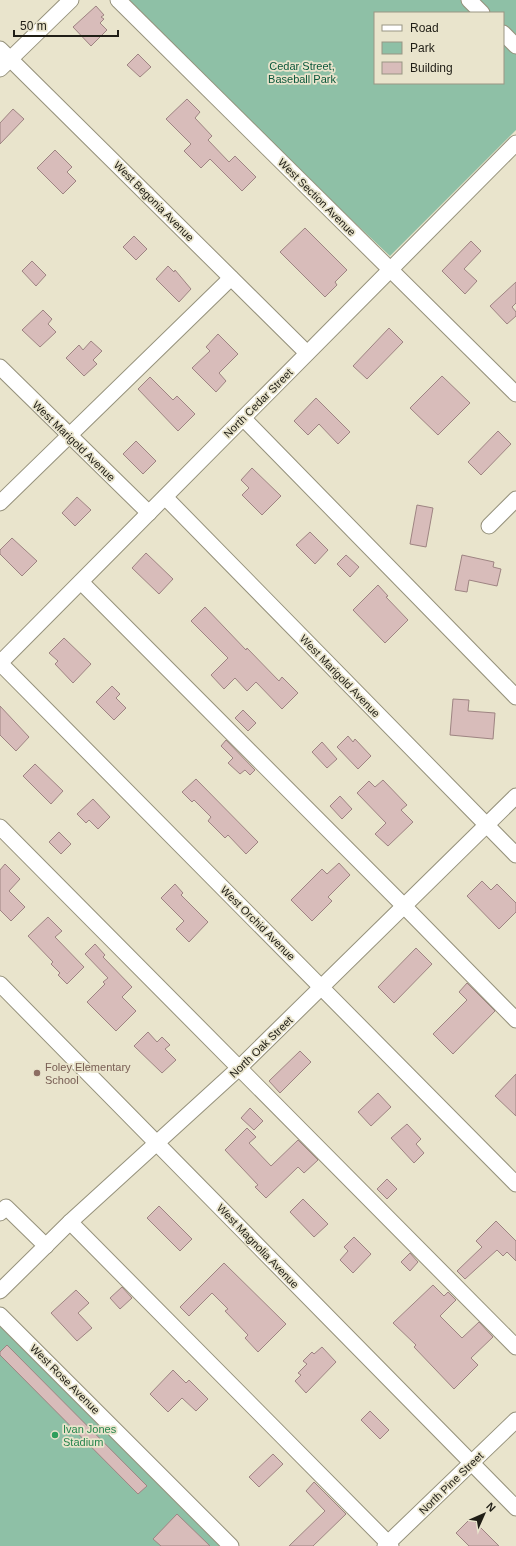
<svg xmlns="http://www.w3.org/2000/svg" width="516" height="1546" font-family="Arial,sans-serif">
	<style>
		.green { fill: #8ec0a6; fill-rule: evenodd }
		.building { fill: #d8bcba; stroke: #9e8482 }
		.lines { fill: none; stroke-linecap: round; stroke-linejoin: round }
		.minor-casing { stroke: #95917b; stroke-width: 17 }
		.minor { stroke: #fff; stroke-width: 15 }
		.education-dot { fill: #8d6e63; stroke: #e9e4cc; stroke-width: 1.5 }
		.leisure-dot { fill: #2e9e5b; stroke: #e9e4cc; stroke-width: 1.5 }
		.labels { text-anchor: middle; dominant-baseline: central; stroke-width: 3.5; stroke-linejoin: round; paint-order: stroke }
		.park-label { font-size: 11px; fill: #0a573a; stroke: #e9e4cc }
		.street-label { font-size: 11px; fill: #201e16; stroke: #e9e4cc }
		.education-label { font-size: 11px; fill: #785e54; stroke: #e9e4cc; text-anchor: start }
		.leisure-label { font-size: 11px; fill: #27864d; stroke: #e9e4cc; text-anchor: start }
	</style>
	<rect width="100%" height="100%" fill="#e9e4cc"/>
	<g class="green">
		<path d="M119,0h397v130l-126,126zM375,13h128v70h-128z"/>
		<path d="M0,1324l221,222h-221z"/>
	</g>
	<g class="building">
		<path d="M96,6l8,9 -3,2 3,2 -4,4 7,7 -16,16 -18,-19z"/>
		<path d="M138,54l13,13 -11,10 -13,-12z"/>
		<path d="M187,99l13,13 -5,6 17,18 -4,4 21,22 6,-6 21,21 -14,14 -32,-32 -9,9 -17,-17 7,-7 -25,-25z"/>
		<path d="M13,109l11,10 -24,25v-21z"/>
		<path d="M55,150l17,17 -5,5 9,9 -13,13 -26,-26z"/>
		<path d="M305,228l42,42 -12,12 2,3 -12,12 -45,-45z"/>
		<path d="M134,236l13,13 -11,11 -13,-13z"/>
		<path d="M471,241l10,10 -17,18 13,12 -12,13 -23,-23z"/>
		<path d="M32,261l14,14 -10,11 -14,-15z"/>
		<path d="M168,266l6,6 1,-2 16,19 -12,13 -23,-23z"/>
		<path d="M516,282v21l-4,4 4,5v4l-9,8 -17,-18z"/>
		<path d="M43,310l9,9 -4,5 8,8 -16,15 -18,-17z"/>
		<path d="M389,328l14,14 -36,37 -14,-13z"/>
		<path d="M218,334l20,20 -19,19 7,8 -10,11 -24,-24 18,-17 -4,-4z"/>
		<path d="M91,341l11,10 -9,9 4,4 -13,12 -18,-18 13,-13 4,5z"/>
		<path d="M442,376l28,27 -32,32 -28,-27z"/>
		<path d="M150,377l23,23 4,-4 18,18 -17,17 -40,-42z"/>
		<path d="M316,398l34,34 -12,12 -19,-20 -11,11 -14,-14z"/>
		<path d="M498,431l13,13 -30,31 -13,-13z"/>
		<path d="M136,441l20,20 -13,13 -20,-20z"/>
		<path d="M252,468l29,28 -19,19 -20,-20 7,-7 -8,-8z"/>
		<path d="M77,497l14,13 -16,16 -13,-13z"/>
		<path d="M417,505l16,3 -7,39 -16,-3z"/>
		<path d="M310,532l18,18 -13,14 -19,-19z"/>
		<path d="M12,538l25,23 -15,15 -22,-22v-4z"/>
		<path d="M146,553l27,26 -14,15 -27,-26z"/>
		<path d="M346,555l13,12 -9,10 -13,-13z"/>
		<path d="M462,555l32,7 -1,5 8,2 -4,17 -28,-6 -2,12 -12,-2z"/>
		<path d="M378,585l10,11 -2,1 22,23 -23,23 -32,-33z"/>
		<path d="M205,607l41,43 1,-2 32,33 3,-4 16,16 -16,16 -26,-27 -9,9 -12,-13 -11,11 -13,-14 17,-17 -37,-37z"/>
		<path d="M64,638l27,26 -18,19 -18,-19 3,-3 -9,-8z"/>
		<path d="M112,686l8,8 -4,4 10,10 -12,12 -18,-18z"/>
		<path d="M453,699l16,1 -1,11 27,2 -2,26 -43,-4z"/>
		<path d="M0,706l29,31 -13,14 -16,-16z"/>
		<path d="M243,710l13,13 -8,8 -13,-13z"/>
		<path d="M348,736l5,6 2,-3 16,17 -13,13 -21,-22z"/>
		<path d="M226,740l29,30 -5,5 -5,-5 -5,4 -12,-11 5,-5 -12,-12z"/>
		<path d="M322,742l15,17 -10,9 -15,-16z"/>
		<path d="M35,764l28,27 -12,13 -28,-28z"/>
		<path d="M196,779l62,63 -12,12 -18,-19 -3,3 -17,-17 3,-4 -17,-17 -2,2 -10,-10z"/>
		<path d="M383,780l24,25 -6,5 12,12 -25,24 -13,-12 11,-11 -29,-30 12,-12 6,6z"/>
		<path d="M340,796l12,13 -10,10 -12,-13z"/>
		<path d="M93,799l17,18 -12,12 -9,-9 -3,3 -9,-9z"/>
		<path d="M59,832l12,12 -10,10 -12,-12z"/>
		<path d="M339,863l11,12 -22,22 4,4 -20,20 -21,-21 31,-31 5,5z"/>
		<path d="M5,864l15,15 -11,12 16,16 -14,14 -11,-11v-40z"/>
		<path d="M482,881l9,9 6,-6 19,19v9l-17,17 -32,-33z"/>
		<path d="M175,884l8,9 -2,2 27,27 -19,20 -13,-13 8,-8 -23,-23z"/>
		<path d="M48,917l14,14 -7,6 29,30 -17,17 -9,-9 2,-2 -9,-9 2,-2 -25,-26z"/>
		<path d="M95,944l10,11 -2,2 29,30 -10,10 14,14 -20,20 -29,-29 18,-18 -2,-2 5,-4 -23,-24z"/>
		<path d="M416,948l16,16 -38,39 -16,-16z"/>
		<path d="M467,983l28,28 -42,43 -20,-20 34,-34 -8,-8z"/>
		<path d="M148,1032l9,10 5,-5 8,8 -5,4 11,11 -14,13 -28,-27z"/>
		<path d="M300,1051l11,11 -31,31 -11,-12z"/>
		<path d="M516,1074v42l-21,-20z"/>
		<path d="M378,1093l13,14 -20,19 -13,-14z"/>
		<path d="M250,1108l13,13 -9,9 -13,-12z"/>
		<path d="M407,1124l14,15 -5,5 8,9 -10,10 -23,-25z"/>
		<path d="M247,1128l9,9 -7,6 22,23 27,-26 20,20 -14,13 -6,-6 -32,31 -11,-11 3,-2 -33,-35z"/>
		<path d="M387,1179l10,10 -10,10 -10,-10z"/>
		<path d="M303,1199l25,25 -14,13 -24,-25z"/>
		<path d="M159,1206l33,33 -12,12 -33,-33z"/>
		<path d="M496,1221l20,20v20l-9,-9 -4,4 -6,-6 -32,29 -8,-8 25,-24 -6,-6z"/>
		<path d="M354,1237l17,17 -18,19 -13,-13 8,-9 -4,-4z"/>
		<path d="M410,1253l8,9 -8,9 -9,-9z"/>
		<path d="M224,1263l62,61 -28,28 -13,-14 3,-3 -23,-24 3,-2 -16,-16 -23,23 -9,-9z"/>
		<path d="M433,1285l11,11 4,-4 8,8 -16,16 22,22 17,-16 14,15 -22,21 7,7 -24,24 -40,-42 2,-2 -23,-22z"/>
		<path d="M122,1287l10,11 -12,11 -10,-11z"/>
		<path d="M76,1290l13,13 -11,10 14,15 -15,13 -26,-28z"/>
		<path d="M7,1345l140,141 -9,8 -138,-139v-3z"/>
		<path d="M322,1347l14,15 -30,31 -11,-12 6,-6 -3,-2 9,-9 -4,-3 9,-9 2,2z"/>
		<path d="M173,1370l13,13 3,-3 19,19 -12,12 -14,-13 -14,14 -18,-18z"/>
		<path d="M370,1411l19,19 -9,9 -19,-19z"/>
		<path d="M273,1454l10,10 -24,23 -10,-10z"/>
		<path d="M314,1482l32,32 -33,32h-24l36,-35 -19,-20z"/>
		<path d="M177,1514l33,32h-49l-8,-7z"/>
		<path d="M471,1518l28,28h-30l-13,-13z"/>
	</g>
	<g class="lines">
		<g class="minor-casing">
			<g id="minor">
				<path d="M118,0l398,394"/>
				<path d="M469,0l13,13"/>
				<path d="M503,33l13,13"/>
				<path d="M0,49l307,304"/>
				<path d="M0,69l71,-69"/>
				<path d="M0,367l149,146"/>
				<path d="M243,418l273,279"/>
				<path d="M165,497l351,358"/>
				<path d="M0,503l231,-225"/>
				<path d="M489,526l27,-27"/>
				<path d="M81,582l323,324 112,114"/>
				<path d="M0,663l516,521"/>
				<path d="M0,663l516,-520"/>
				<path d="M0,827l516,520"/>
				<path d="M0,984l516,524"/>
				<path d="M0,1213l6,-6 40,39"/>
				<path d="M70,1222l321,324"/>
				<path d="M0,1291l70,-69 169,-154 277,-272"/>
				<path d="M0,1315l231,231"/>
				<path d="M385,1546l131,-126"/>
			</g>
		</g>
		<use href="#minor" class="minor"/>
	</g>
	<circle class="education-dot" cx="37" cy="1073" r="4"/>
	<circle class="leisure-dot" cx="55" cy="1435" r="4"/>
	<g class="labels">
		<g class="park-label">
			<text x="302" y="66">Cedar Street,<tspan x="302" dy="13">Baseball Park</tspan></text>
		</g>
		<g class="street-label">
			<text transform="translate(317 197) rotate(45)">West Section Avenue</text>
			<text transform="translate(154 201) rotate(45)">West Begonia Avenue</text>
			<text transform="translate(258 403) rotate(-45)">North Cedar Street</text>
			<text transform="translate(74 441) rotate(44)">West Marigold Avenue</text>
			<text transform="translate(340 676) rotate(46)">West Marigold Avenue</text>
			<text transform="translate(258 923) rotate(45)">West Orchid Avenue</text>
			<text transform="translate(261 1047) rotate(-44)">North Oak Street</text>
			<text transform="translate(258 1246) rotate(46)">West Magnolia Avenue</text>
			<text transform="translate(65 1379) rotate(45)">West Rose Avenue</text>
			<text transform="translate(451 1483) rotate(-44)">North Pine Street</text>
		</g>
		<g class="education-label">
			<text x="45" y="1067">Foley Elementary<tspan x="45" dy="13">School</tspan></text>
		</g>
		<g class="leisure-label">
			<text x="63" y="1429">Ivan Jones<tspan x="63" dy="13">Stadium</tspan></text>
		</g>
	</g>
	<rect x="374" y="12" width="130" height="72" fill="#e9e4cc" stroke="#999583"/>
	<rect x="382" y="25" width="20" height="6" fill="#ffffff" stroke="#999583"/>
	<text x="410" y="32" font-size="12" fill="#201e16">Road</text>
	<rect x="382" y="42" width="20" height="12" fill="#8ec0a6" stroke="#999583"/>
	<text x="410" y="52" font-size="12" fill="#201e16">Park</text>
	<rect x="382" y="62" width="20" height="12" fill="#d8bcba" stroke="#999583"/>
	<text x="410" y="72" font-size="12" fill="#201e16">Building</text>
	<g transform="translate(484 1514) rotate(45)" stroke="#e9e4cc" stroke-width="3" paint-order="stroke">
	<path d="M0-3L7 15L0 10L-7 15Z" fill="#201e16"/>
	<text y="-6" font-size="11" font-weight="bold" text-anchor="middle" fill="#201e16">N</text>
	</g>
	<path d="M14 30v6h104v-6" fill="none" stroke="#201e16" stroke-width="2"/>
	<text x="20" y="30" font-size="12" fill="#201e16" stroke="#e9e4cc" stroke-width="3" paint-order="stroke">50 m</text>
</svg>
